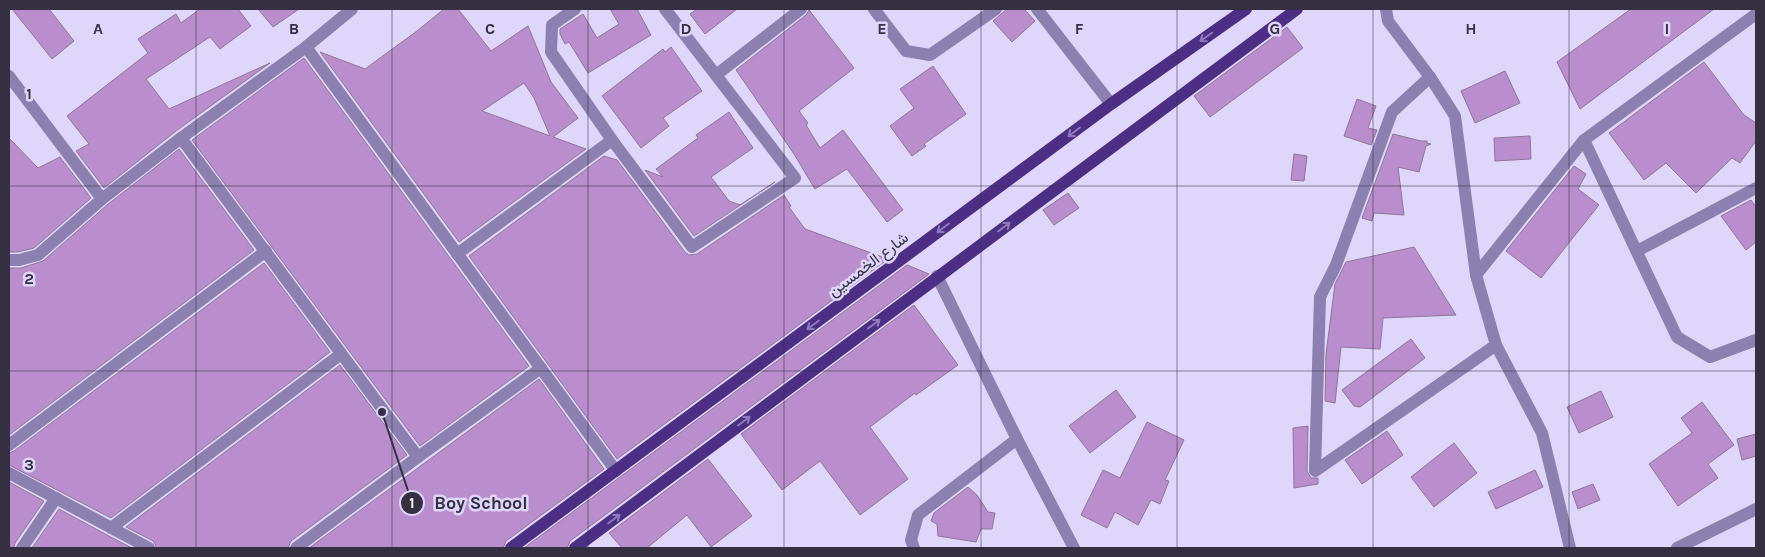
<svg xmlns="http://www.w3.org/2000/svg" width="1765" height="557" font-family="Karla,Vazirmatn,sans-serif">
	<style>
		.building { fill: #ba8ecd; stroke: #8e7599; fill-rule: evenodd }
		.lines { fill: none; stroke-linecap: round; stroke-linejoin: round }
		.minor { stroke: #8b80b0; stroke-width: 12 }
		.major { stroke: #4c2e84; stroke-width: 12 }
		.oneway { stroke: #8e7aba }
		.grid { fill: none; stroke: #343041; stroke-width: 1; stroke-opacity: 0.55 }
		.labels { text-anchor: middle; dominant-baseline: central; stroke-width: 5; stroke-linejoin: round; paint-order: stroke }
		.street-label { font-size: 16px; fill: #343041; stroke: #dfd7fb }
		.grid-label { font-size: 16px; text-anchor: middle; font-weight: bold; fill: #343041; stroke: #dfd7fb; stroke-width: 5; stroke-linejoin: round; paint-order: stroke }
		.leader { fill: none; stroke: #343041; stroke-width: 2 }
		.callout-dot { fill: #343041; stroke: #dfd7fb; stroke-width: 2 }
		.mark-label { font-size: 15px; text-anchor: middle; font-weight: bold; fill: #fff }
		.callout-label { font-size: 18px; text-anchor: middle; font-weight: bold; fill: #343041; stroke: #dfd7fb; stroke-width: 5; stroke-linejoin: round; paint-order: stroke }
	</style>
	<rect width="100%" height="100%" fill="#dfd7fb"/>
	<g class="building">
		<path d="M12,9h37l25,32 -22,18z"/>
		<path d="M200,9h38l13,17 -31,23 -10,-12 -64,42 23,30 101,-46 -94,68 -72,57 -28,-37 13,-7 -22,-28 81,-63 -10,-14 38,-25 5,9z"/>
		<path d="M258,9h41l-26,18z"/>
		<path d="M444,9h14l33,42 37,-25 23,56 27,36 -25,19 33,12 -127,93 -139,-190 45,17 52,-38zM524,83l10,15 16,38 -68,-25z"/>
		<path d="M610,9h27l14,26 -63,38 -19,-31 -4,2 -5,-10v-5l23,-15 14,24 22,-14z"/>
		<path d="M697,9h40l-32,25 -15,-20z"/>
		<path d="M1007,9h17l11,12 -23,21 -19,-21z"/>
		<path d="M1631,9h83l-134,100 -23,-47z"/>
		<path d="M809,10l45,58 -55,43 9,12 -2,2 14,23 23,-18 60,80 -16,12 -40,-53 -32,20 -21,-35 -58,-84 70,-55z"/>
		<path d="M1287,27l16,21 -93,69 -16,-21z"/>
		<path d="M671,47l31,44 -39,27 6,8 -28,22 -39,-52 61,-47 2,3z"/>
		<path d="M304,58l225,308 -109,80 -228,-306z"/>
		<path d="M1704,62l40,53 12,8v18l-16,22 -8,-5 -36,35 -30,-30 -22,17 -35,-47z"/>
		<path d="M933,66l33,48 -42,30 2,2 -14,10 -22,-30 24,-18 -14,-19z"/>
		<path d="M1505,71l15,32 -45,20 -14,-32z"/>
		<path d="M1357,99l19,7 -8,22 9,2 -6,15 -27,-9z"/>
		<path d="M729,112l24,36 -42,29 18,24 11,4 35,-23 -81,54 -49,-66 18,7 -7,-8 42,-31 -2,-3z"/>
		<path d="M1393,134l28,7h6v2l4,1 -5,2 -7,26 -21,-5 6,48 -30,-2 -2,8 -10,-3z"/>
		<path d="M1530,136l1,23 -36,2 -1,-23z"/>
		<path d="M9,138l29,30 22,-11 31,41 -57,50 -16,4h-9z"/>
		<path d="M179,149l75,101 -245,185v-167h12l22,-7 64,-56z"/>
		<path d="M1294,154l13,2 -3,25 -13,-1z"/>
		<path d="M604,156l13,4 68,92 4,3 8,-1 87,-59 7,11 -2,1 16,22 83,30 -271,200 -148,-203z"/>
		<path d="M1574,166l12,8 -8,15 21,16 -58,73 -35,-27z"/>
		<path d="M1068,193l11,15 -25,17 -11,-15z"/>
		<path d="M1751,200l5,7v35l-10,8 -25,-34z"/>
		<path d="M1414,247l42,68 -73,3 -3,31 -39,-2 -6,56 -10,-2 1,-47 9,-70 11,-22z"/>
		<path d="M264,263l66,89 -219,166 -102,-53v-12l5,-2z"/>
		<path d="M907,265l22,9 -359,267 -3,7h-43z"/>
		<path d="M914,305l44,60 -42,30 -1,-2 -45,34 38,52 -48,36 -40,-54 -38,29 -41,-56z"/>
		<path d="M1411,339l14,19 -65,49 -6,-1 -12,-16z"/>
		<path d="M340,365l67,90 -116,86 -3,7h-131l-4,-7 -27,-14z"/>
		<path d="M539,379l65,90 -98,72 -3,7h-194z"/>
		<path d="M1116,390l20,27 -46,36 -21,-27z"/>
		<path d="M1601,391l12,26 -34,16 -12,-26z"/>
		<path d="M1702,402l32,43 -26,19 10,14 -40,28 -29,-42 43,-31 -11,-15z"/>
		<path d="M1147,422l37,18 -19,40 4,1 -9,23 -9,-4 -13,25 -23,-13 -8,16 -26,-13 22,-45 17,8z"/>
		<path d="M1308,426l-1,45 4,7h7v6l-24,4 -1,-60z"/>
		<path d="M1387,431l16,24 -41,29 -17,-24z"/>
		<path d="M1756,434v22l-14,4 -5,-21z"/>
		<path d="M1454,443l23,30 -43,34 -23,-30z"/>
		<path d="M708,459l44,57 -41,31 -24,-32 -40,33h-25l-13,-15z"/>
		<path d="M1535,470l8,17 -47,22 -8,-17z"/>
		<path d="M9,482l35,19 -29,42 -1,5h-5z"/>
		<path d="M1593,484l7,16 -22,9 -6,-17z"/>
		<path d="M968,487l9,8 11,17 7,1 -3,16h-11l-5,13 -38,-6 -1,-12 -6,-3 3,-8z"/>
		<path d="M59,509l48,26 25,13h-100z"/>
	</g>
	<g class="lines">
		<g class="minor">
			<path d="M575,9l-23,16 -1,27 61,88 80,107 103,-69 -130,-169"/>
			<path d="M874,9l32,42 24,4 66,-46"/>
			<path d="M1037,9l74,95"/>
			<path d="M1386,9l2,12 42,56 25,39 21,159 20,70 46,88 28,115"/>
			<path d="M306,47l310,424"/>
			<path d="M716,75l85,-66"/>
			<path d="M9,76l93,123"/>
			<path d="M1430,77l-38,35 -56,153 -16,32 -5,174 181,-126"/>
			<path d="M181,138l237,319"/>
			<path d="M1584,140l93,197 33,20 46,-17"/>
			<path d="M1637,251l119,-63"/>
			<path d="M457,254l155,-114"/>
			<path d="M9,260h10l19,-5 64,-56 79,-61 125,-91 46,-38"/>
			<path d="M1476,275l108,-135 172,-126"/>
			<path d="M937,276l80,163 57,109"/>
			<path d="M9,445l257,-194"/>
			<path d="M9,473l140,75"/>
			<path d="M111,528l230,-174"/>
			<path d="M22,548l34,-50"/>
			<path d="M296,548l122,-91 123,-89"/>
			<path d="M914,548l-3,-8 7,-25 99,-76"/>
			<path d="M1677,548l79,-39"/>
		</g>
		<g class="major">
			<path d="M511,548l600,-444 135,-95"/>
			<path d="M575,548l722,-539"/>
		</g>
	</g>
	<defs><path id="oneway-shaft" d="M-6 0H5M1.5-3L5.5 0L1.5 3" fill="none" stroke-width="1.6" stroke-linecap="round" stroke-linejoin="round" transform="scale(1.25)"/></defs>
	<g class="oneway">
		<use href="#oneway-shaft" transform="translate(1206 37) rotate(145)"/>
		<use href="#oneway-shaft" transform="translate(1074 132) rotate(143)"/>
		<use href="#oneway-shaft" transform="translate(1004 227) rotate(-37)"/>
		<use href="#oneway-shaft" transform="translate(943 228) rotate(143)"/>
		<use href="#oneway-shaft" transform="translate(874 324) rotate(-37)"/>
		<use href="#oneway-shaft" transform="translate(813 325) rotate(143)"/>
		<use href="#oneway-shaft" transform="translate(744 421) rotate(-37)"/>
		<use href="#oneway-shaft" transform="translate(614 519) rotate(-37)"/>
	</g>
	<path class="grid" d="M196,9v539M392,9v539M588,9v539M784,9v539M981,9v539M1177,9v539M1373,9v539M1569,9v539M9,186h1747M9,371h1747"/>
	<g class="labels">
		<g class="street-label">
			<text transform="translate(868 264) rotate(-37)">شارع الخمسين</text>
		</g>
	</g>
	<g class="grid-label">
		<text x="98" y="34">A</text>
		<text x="294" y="34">B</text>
		<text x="490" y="34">C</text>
		<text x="686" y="34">D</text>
		<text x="882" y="34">E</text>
		<text x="1079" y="34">F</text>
		<text x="1275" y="34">G</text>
		<text x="1471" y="34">H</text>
		<text x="1667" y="34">I</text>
		<text x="29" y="99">1</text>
		<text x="29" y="284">2</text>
		<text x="29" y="470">3</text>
	</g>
	<path class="leader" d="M382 412L412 503"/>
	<g class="callout-dot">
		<circle cx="382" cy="412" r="5"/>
		<circle cx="412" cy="503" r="12"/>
	</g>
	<g class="mark-label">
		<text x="412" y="508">1</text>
	</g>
	<g class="callout-label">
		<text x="481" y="509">Boy School</text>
	</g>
	<rect width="1765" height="557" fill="none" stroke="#343041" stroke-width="20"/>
</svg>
